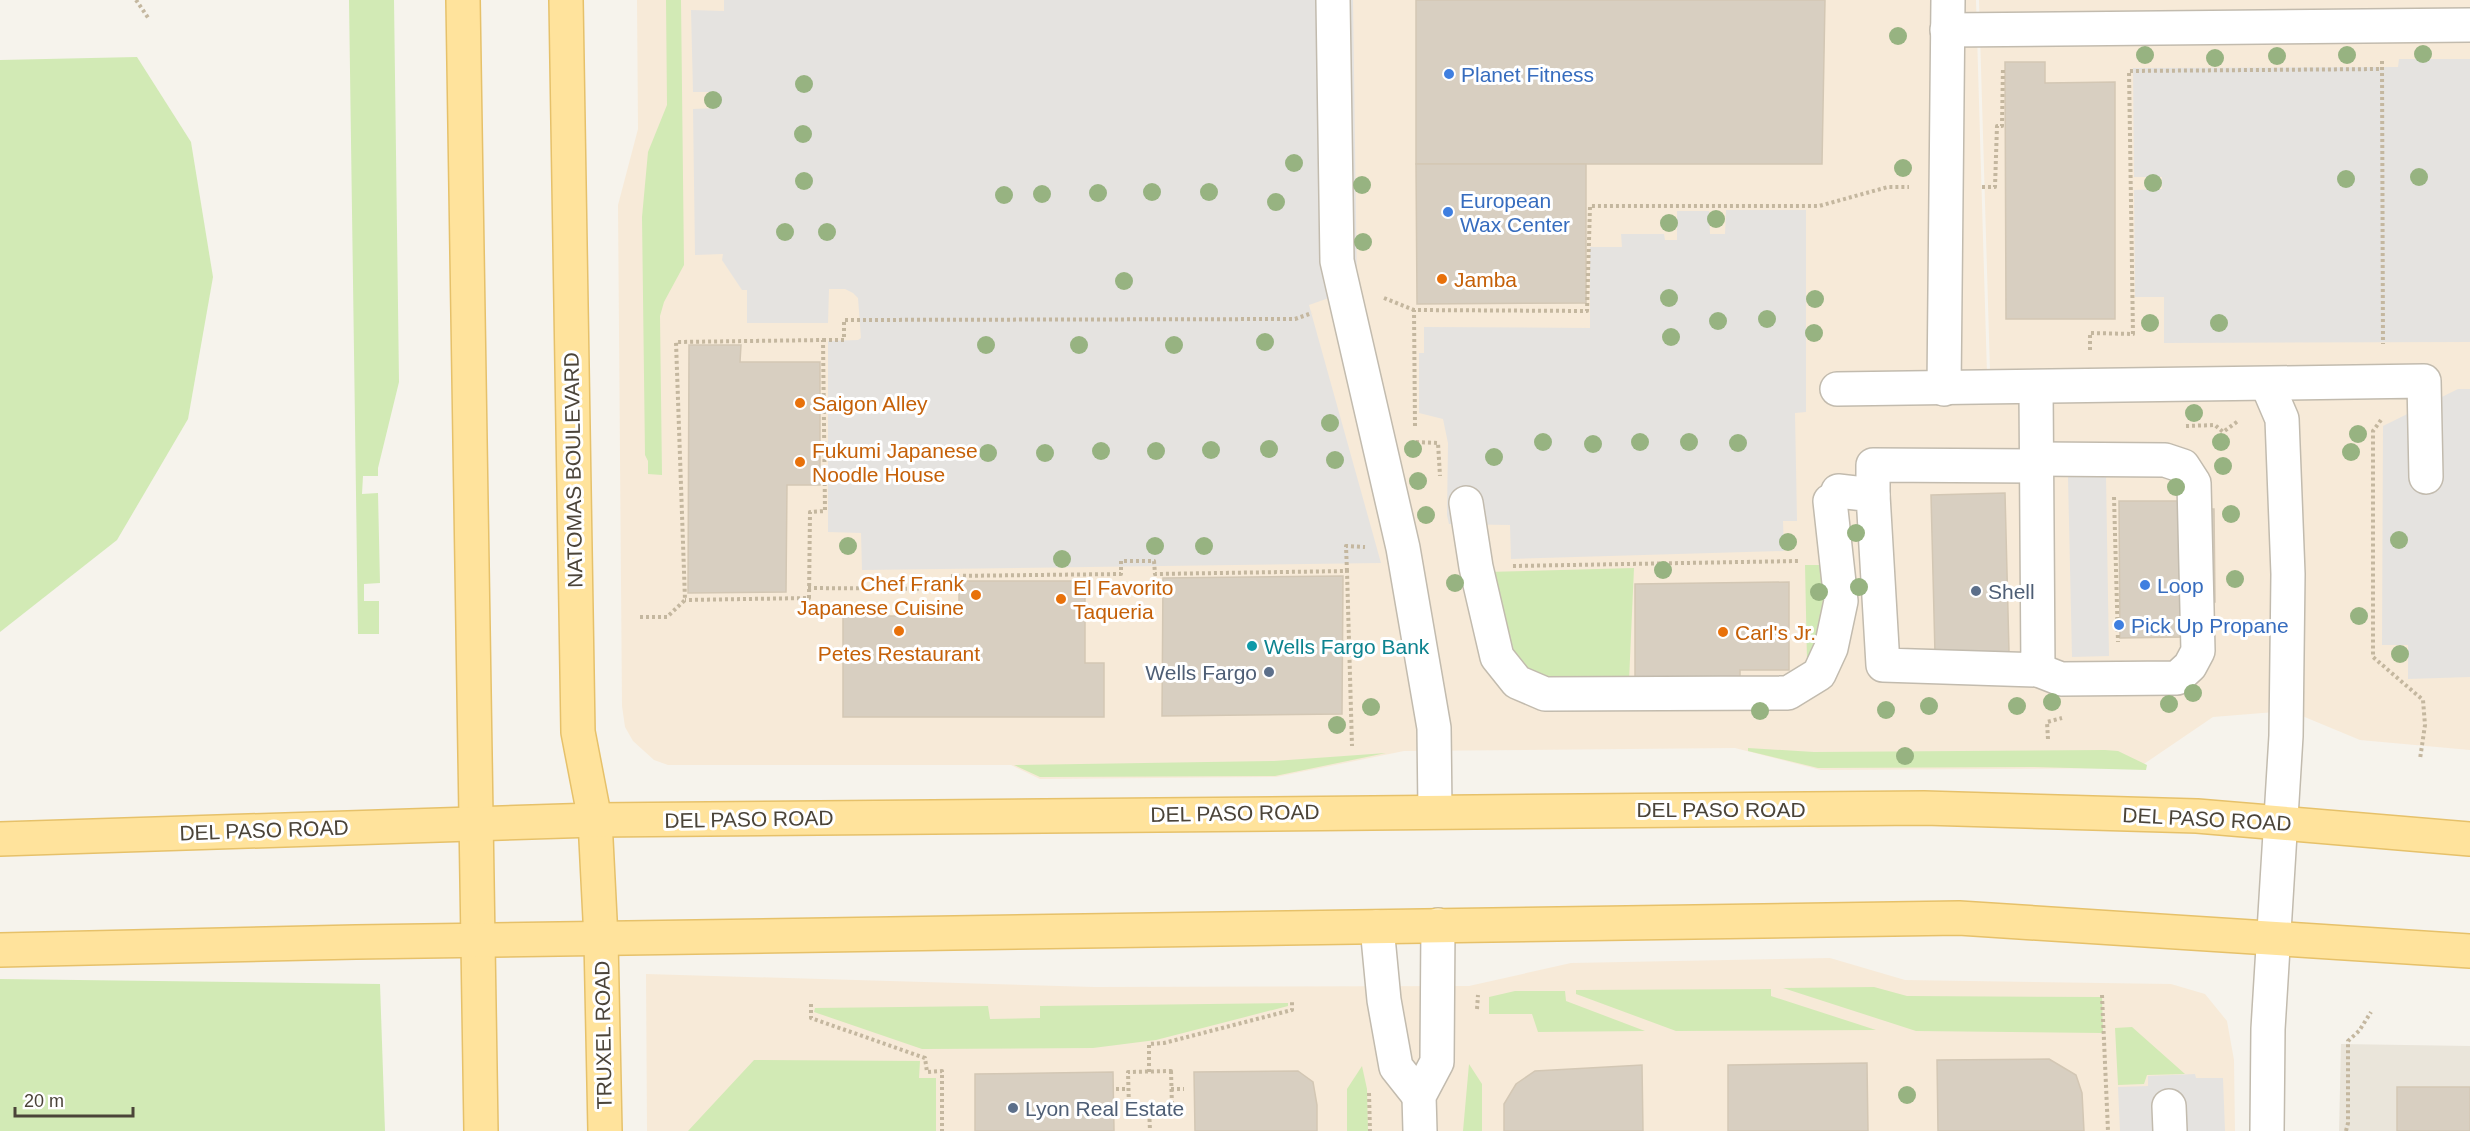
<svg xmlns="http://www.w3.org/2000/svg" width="2470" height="1131" font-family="Arial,sans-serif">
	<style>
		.residential { fill: #eae5da }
		.commercial { fill: #f7ead8 }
		.green { fill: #d2eab5 }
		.parking { fill: #e5e3e0 }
		.building { fill: #d8cfc1; stroke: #d3c7b4; stroke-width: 1.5 }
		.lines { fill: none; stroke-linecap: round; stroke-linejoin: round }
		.minor-casing { stroke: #c2bbae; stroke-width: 36 }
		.major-casing { stroke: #e6c16a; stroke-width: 36 }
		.path { stroke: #c4b79f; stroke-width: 4; stroke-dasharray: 3 3; stroke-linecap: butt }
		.minor { stroke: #fff; stroke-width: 33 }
		.major { stroke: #ffe39c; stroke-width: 33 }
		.tree { fill: #97b381 }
		.shop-dot { fill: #3f7fe0; stroke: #fff; stroke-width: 2 }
		.food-dot { fill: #e8710a; stroke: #fff; stroke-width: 2 }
		.service-dot { fill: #5c6f8a; stroke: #fff; stroke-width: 2 }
		.culture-dot { fill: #0f9aa8; stroke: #fff; stroke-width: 2 }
		.labels { text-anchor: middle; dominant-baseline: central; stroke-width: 6; stroke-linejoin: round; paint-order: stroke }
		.shop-label { font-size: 21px; fill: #366cbe; stroke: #fff; text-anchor: start }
		.food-label { font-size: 21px; fill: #c56008; stroke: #fff; text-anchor: start }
		.street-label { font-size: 21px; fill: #4b4439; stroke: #fff }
		.service-label { font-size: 21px; fill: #4e5e75; stroke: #fff; text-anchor: start }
		.culture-label { font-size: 21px; fill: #0d838f; stroke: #fff; text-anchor: start }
	</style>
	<rect width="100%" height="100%" fill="#f6f3ec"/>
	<path class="residential" d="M2341,1044l129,2v85h-131z"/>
	<g class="commercial">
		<path d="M637,0h1339l11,374 297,-2 -9,340 -62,5 -75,51 -317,2 -86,-22 -331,3 -128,26 -236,2 -29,-14h-343l-14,-5 -21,-19 -8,-14 -3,-21 -4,-501 20,-76z"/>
		<path d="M1979,0h491v750l-110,-10 -65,-27 -6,-345 -299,3z"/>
		<path d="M1830,958l75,22 266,4 34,10 22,27 7,39 1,71h-1588l-1,-157 448,13 375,-1 102,-23z"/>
	</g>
	<g class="green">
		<path d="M349,0h45l5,382 -21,86v8h-15l-1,18 16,-1 2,90 -16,1v17h15v33h-21z"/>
		<path d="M666,0h15l3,265 -20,37 -4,14 2,159 -14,-1v-13l-3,-6 -3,-238 6,-65 19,-47z"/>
		<path d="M137,57l54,85 22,135 -25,142 -71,121 -117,92v-572z"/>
		<path d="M1805,565h25v22l-16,67 -7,7z"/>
		<path d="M1634,568l-5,113 -89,-1 -25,-18 -29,-90z"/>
		<path d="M1748,748l66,4 291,-2 13,1 29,14 -1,5 -112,-3 -216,1 -70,-17z"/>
		<path d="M1386,753l-111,23 -235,1 -26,-12 260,-4z"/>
		<path d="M0,979l380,5 5,147h-385z"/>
		<path d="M1874,987l33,9 195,1 1,36 -187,-2 -133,-43z"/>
		<path d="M1771,989v7l105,34 -200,1 -100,-37v-4z"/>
		<path d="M1515,991h50l1,10 79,30 -107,1 -6,-18h-43v-17z"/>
		<path d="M1288,1003v3l-132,34 -63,8 -171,1 -108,-37 1,-4 173,-2 2,13 50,-1v-12z"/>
		<path d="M2132,1027l53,47 -38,1 -3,9 -26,1 -3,-57z"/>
		<path d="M754,1060l166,1 -1,17h17v53h-248z"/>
		<path d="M1469,1064l13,20v47h-19z"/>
		<path d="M1362,1066l5,23 1,42h-21v-42z"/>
	</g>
	<g class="parking">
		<path d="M724,0h629l4,288 -48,17 72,258 -519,7 -1,-37 -33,-1v-191l30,-1 3,-2 -3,-40 -5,-5 -8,-4h-16l-1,34h-81v-33h-5l-20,-30 1,-6 -28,1 -2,-146 24,-1 -1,-16h-23l-2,-82 33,1z"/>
		<path d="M2399,59h71v283l-306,1v-46h-29l-1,-107 28,-1v-12h-28l-1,-109 265,-1z"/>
		<path d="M1726,210h80v202l-11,1 2,108h-14l1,30 -273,8 -1,-34 -61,-1 -2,-9 1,-72 -5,-24 -24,-6v-60h5v-26l166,1v-81h32l-1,-13h43l1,6h12v-29h32l1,23h15z"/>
		<path d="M2458,389h12v288l-62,2v-34h-26l1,-219z"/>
		<path d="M2106,476l3,180 -37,1 -4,-180z"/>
		<path d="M2195,1074l1,4h27l2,53h-105l-2,-44 30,-1v-10z"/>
	</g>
	<g class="building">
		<path d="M1416,0h409l-3,164h-406z"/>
		<path d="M2005,62h40v21l70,-1v237h-109z"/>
		<path d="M1416,164h170v139l-169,1z"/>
		<path d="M689,345h52l-1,17h80v123h-33l-1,107 -98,1z"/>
		<path d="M2005,493l4,159 -74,2 -4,-159z"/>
		<path d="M2119,501h66v8h29l1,93h-32v35l-63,1z"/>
		<path d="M1343,576l-1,138 -180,2 1,-138z"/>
		<path d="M959,581h126v82h19v54h-261v-101h116z"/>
		<path d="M1789,582v88h-49v12h-105v-98z"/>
		<path d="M2049,1059l27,16 6,18 2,38h-146l-1,-71z"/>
		<path d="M1867,1063l1,68h-140v-66z"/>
		<path d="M1642,1065l1,66h-139v-27l12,-20 19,-13z"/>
		<path d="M1298,1071l15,11 4,23v26h-122l-1,-59z"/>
		<path d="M1113,1072l1,59h-139v-57z"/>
		<rect x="2397" y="1087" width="73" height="44"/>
	</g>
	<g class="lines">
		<g class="minor-casing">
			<g id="minor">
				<path d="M1333,0l4,261 66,287 31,180 1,83"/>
				<path d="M1947,30l523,-5"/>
				<path d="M2267,384l15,35 6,155 -2,162 -18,293 -1,102"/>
				<path d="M1837,389l587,-8 2,96"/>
				<path d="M1944,389l4,-389"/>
				<path d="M2037,459l128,1 18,6 11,17 4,168 -8,15 -13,12 -116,1 -23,-9"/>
				<path d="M1838,491l35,4 10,170 155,5 -2,-282"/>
				<path d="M1873,495v-30l164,1"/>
				<path d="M1466,503l10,64 21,90 20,25 28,12 243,-1 31,-19 12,-26 10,-47 -11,-100"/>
				<path d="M1377,927l7,73 12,67 23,29"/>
				<path d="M2169,1106l1,25"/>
				<path d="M1420,1131l-1,-35 18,-34 1,-137"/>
			</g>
		</g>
		<g class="major-casing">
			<g id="major">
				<path d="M463,0l18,1131"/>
				<path d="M566,0l12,732 17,88 6,119 4,192"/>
				<path d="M0,839l595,-19 1329,-12 273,8 273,23"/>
				<path d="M0,950l356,-8 1603,-24 511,33"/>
			</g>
		</g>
		<g class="path">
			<path d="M136,0l13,19"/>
			<path d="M2382,61l1,283"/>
			<path d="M1982,187h13l2,-61h5l1,-59"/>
			<path d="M1384,298l30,12"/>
			<path d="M823,340h21v-20l451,-1 17,-6"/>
			<path d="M2090,350v-17l43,1 -4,-263 253,-2"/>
			<path d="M2381,420l-8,11v226l50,43 2,25 -5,34"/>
			<path d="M1415,426l-1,-116 173,1 3,-105h229l69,-19h21"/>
			<path d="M2186,426l29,-1 8,7 15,-11"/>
			<path d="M1416,442l22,1 2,33"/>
			<path d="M2114,497l4,145"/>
			<path d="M1513,566l286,-5"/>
			<path d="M1347,571l-1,-25 19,1"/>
			<path d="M808,588l142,1v-13l171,-2v-13h33l1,13 192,-3 5,175"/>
			<path d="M640,617h27l18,-17 -9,-258 147,-2 2,171 -15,1 -1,86 -124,2"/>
			<path d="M2048,739l-1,-17 15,-4"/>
			<path d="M2102,995l6,136"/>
			<path d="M811,1004v14l114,40 2,14 15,-1v60"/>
			<path d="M1477,1009l1,-14"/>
			<path d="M1171,1071l1,36 -43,1 -1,-36z"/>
			<path d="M1149,1072v-28l15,-1 128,-33v-9"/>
			<path d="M1116,1089h12"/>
			<path d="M1171,1089h13"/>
			<path d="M1369,1093l1,38"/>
			<path d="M1149,1107l1,24"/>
			<path d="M2346,1131l2,-8v-82l11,-10 12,-19"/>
		</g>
		<use href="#minor" class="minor"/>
		<use href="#major" class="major"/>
	</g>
	<g class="tree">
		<circle cx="1898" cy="36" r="9"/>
		<circle cx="2423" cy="54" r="9"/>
		<circle cx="2145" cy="55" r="9"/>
		<circle cx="2347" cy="55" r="9"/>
		<circle cx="2277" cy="56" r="9"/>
		<circle cx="2215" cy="58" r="9"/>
		<circle cx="804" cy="84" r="9"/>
		<circle cx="713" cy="100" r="9"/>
		<circle cx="803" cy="134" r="9"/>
		<circle cx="1294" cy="163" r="9"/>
		<circle cx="1903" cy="168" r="9"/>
		<circle cx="2419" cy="177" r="9"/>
		<circle cx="2346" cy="179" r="9"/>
		<circle cx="804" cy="181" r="9"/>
		<circle cx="2153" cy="183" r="9"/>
		<circle cx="1362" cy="185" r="9"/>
		<circle cx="1152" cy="192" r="9"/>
		<circle cx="1209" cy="192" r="9"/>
		<circle cx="1098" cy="193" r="9"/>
		<circle cx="1042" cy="194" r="9"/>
		<circle cx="1004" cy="195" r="9"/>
		<circle cx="1276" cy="202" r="9"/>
		<circle cx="1716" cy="219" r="9"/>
		<circle cx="1669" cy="223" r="9"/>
		<circle cx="785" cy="232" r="9"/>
		<circle cx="827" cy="232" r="9"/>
		<circle cx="1363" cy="242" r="9"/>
		<circle cx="1124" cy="281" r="9"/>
		<circle cx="1669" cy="298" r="9"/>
		<circle cx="1815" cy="299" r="9"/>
		<circle cx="1767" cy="319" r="9"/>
		<circle cx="1718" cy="321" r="9"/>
		<circle cx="2150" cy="323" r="9"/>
		<circle cx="2219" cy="323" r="9"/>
		<circle cx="1814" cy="333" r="9"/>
		<circle cx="1671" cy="337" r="9"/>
		<circle cx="1265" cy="342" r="9"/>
		<circle cx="986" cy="345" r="9"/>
		<circle cx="1079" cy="345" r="9"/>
		<circle cx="1174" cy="345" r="9"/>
		<circle cx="2194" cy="413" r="9"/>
		<circle cx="1330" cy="423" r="9"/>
		<circle cx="2358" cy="434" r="9"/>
		<circle cx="1543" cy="442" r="9"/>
		<circle cx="1640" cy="442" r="9"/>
		<circle cx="1689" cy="442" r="9"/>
		<circle cx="2221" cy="442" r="9"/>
		<circle cx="1738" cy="443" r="9"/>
		<circle cx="1593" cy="444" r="9"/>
		<circle cx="1269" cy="449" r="9"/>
		<circle cx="1413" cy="449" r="9"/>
		<circle cx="1211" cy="450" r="9"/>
		<circle cx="1101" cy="451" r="9"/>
		<circle cx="1156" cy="451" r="9"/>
		<circle cx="2351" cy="452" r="9"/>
		<circle cx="988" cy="453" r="9"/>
		<circle cx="1045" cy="453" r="9"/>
		<circle cx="1494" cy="457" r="9"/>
		<circle cx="1335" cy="460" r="9"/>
		<circle cx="2223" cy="466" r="9"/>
		<circle cx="1418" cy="481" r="9"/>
		<circle cx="2176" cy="487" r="9"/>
		<circle cx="2231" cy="514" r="9"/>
		<circle cx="1426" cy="515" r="9"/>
		<circle cx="1856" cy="533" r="9"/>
		<circle cx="2399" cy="540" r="9"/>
		<circle cx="1788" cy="542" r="9"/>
		<circle cx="848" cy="546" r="9"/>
		<circle cx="1155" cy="546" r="9"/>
		<circle cx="1204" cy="546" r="9"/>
		<circle cx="1062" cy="559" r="9"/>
		<circle cx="1663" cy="570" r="9"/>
		<circle cx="2235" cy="579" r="9"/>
		<circle cx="1455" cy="583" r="9"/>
		<circle cx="1859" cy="587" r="9"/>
		<circle cx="1819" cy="592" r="9"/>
		<circle cx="2359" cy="616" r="9"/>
		<circle cx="2400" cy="654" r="9"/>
		<circle cx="2193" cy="693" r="9"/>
		<circle cx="2052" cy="702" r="9"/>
		<circle cx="2169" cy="704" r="9"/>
		<circle cx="1929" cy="706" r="9"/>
		<circle cx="2017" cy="706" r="9"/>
		<circle cx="1371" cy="707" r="9"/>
		<circle cx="1886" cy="710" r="9"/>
		<circle cx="1760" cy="711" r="9"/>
		<circle cx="1337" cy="725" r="9"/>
		<circle cx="1905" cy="756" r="9"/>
		<circle cx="1907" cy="1095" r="9"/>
	</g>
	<g class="shop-dot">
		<circle cx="1449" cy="74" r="6"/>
		<circle cx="1448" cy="212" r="6"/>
		<circle cx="2145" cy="585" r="6"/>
		<circle cx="2119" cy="625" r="6"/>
	</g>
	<g class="food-dot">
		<circle cx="1442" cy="279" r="6"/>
		<circle cx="800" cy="403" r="6"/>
		<circle cx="800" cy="462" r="6"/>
		<circle cx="976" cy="595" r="6"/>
		<circle cx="1061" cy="599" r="6"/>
		<circle cx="899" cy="631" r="6"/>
		<circle cx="1723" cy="632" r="6"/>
	</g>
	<g class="service-dot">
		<circle cx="1976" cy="591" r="6"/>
		<circle cx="1269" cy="672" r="6"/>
		<circle cx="1013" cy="1108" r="6"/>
	</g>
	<circle class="culture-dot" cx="1252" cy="646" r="6"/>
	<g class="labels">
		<g class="shop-label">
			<text x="1461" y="74">Planet Fitness</text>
			<text x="1460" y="200">European<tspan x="1460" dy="24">Wax Center</tspan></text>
			<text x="2157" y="585">Loop</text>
			<text x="2131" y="625">Pick Up Propane</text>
		</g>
		<g class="food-label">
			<text x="1454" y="279">Jamba</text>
			<text x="812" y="403">Saigon Alley</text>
			<text x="812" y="450">Fukumi Japanese<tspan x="812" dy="24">Noodle House</tspan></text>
			<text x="964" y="583" text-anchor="end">Chef Frank<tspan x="964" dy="24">Japanese Cuisine</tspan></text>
			<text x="1073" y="587">El Favorito<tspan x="1073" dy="24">Taqueria</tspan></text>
			<text x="1735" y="632">Carl's Jr.</text>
			<text x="899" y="653" text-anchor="middle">Petes Restaurant</text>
		</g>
		<g class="street-label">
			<text transform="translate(573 470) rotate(-91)">NATOMAS BOULEVARD</text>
			<text x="1721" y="809">DEL PASO ROAD</text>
			<text transform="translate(1235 813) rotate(-1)">DEL PASO ROAD</text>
			<text transform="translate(749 819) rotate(-1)">DEL PASO ROAD</text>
			<text transform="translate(2207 819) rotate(3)">DEL PASO ROAD</text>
			<text transform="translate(264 830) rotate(-2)">DEL PASO ROAD</text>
			<text transform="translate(603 1035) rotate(-91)">TRUXEL ROAD</text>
		</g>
		<g class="service-label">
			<text x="1988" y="591">Shell</text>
			<text x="1257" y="672" text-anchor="end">Wells Fargo</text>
			<text x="1025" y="1108">Lyon Real Estate</text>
		</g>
		<g class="culture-label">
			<text x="1264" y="646">Wells Fargo Bank</text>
		</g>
	</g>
	<path d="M15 1107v9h118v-9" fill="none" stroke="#4b4439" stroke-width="3"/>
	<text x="24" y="1107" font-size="18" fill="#4b4439" stroke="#ffffff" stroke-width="4.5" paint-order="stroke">20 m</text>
</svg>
